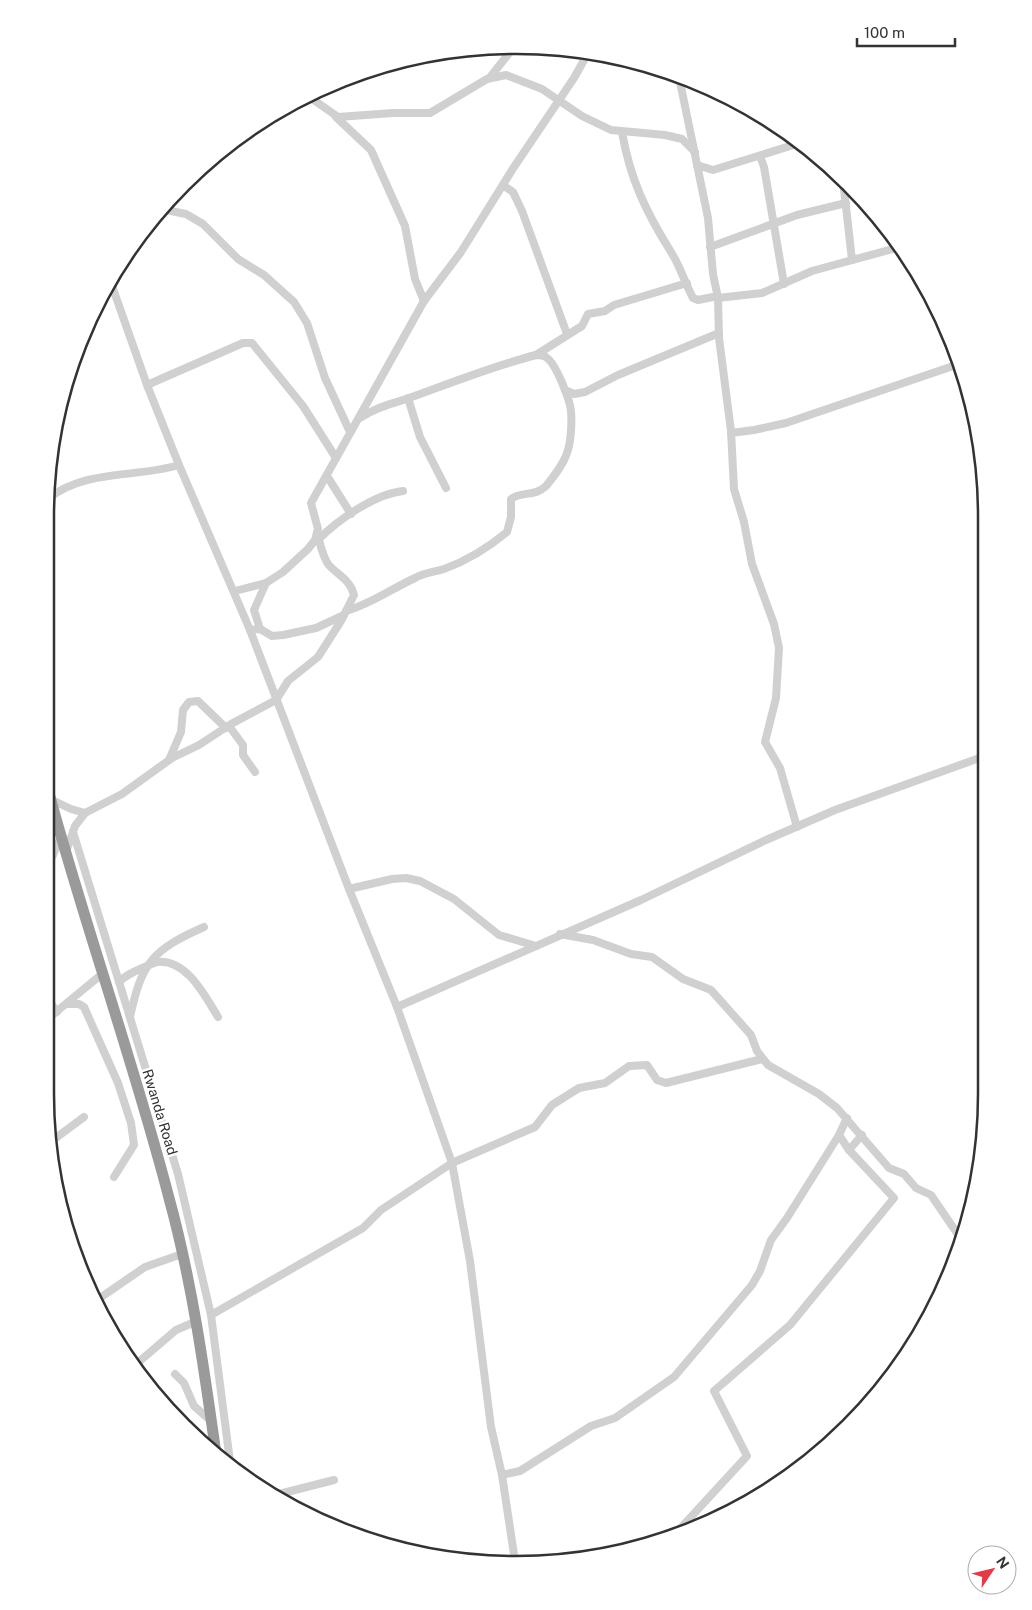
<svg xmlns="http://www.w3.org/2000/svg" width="1032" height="1610" font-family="'Public Sans',sans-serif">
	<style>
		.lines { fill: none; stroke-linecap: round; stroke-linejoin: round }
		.minor { stroke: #d0d0d0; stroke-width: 8 }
		.highway { stroke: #9a9a9a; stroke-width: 11 }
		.labels { text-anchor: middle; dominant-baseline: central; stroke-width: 5; stroke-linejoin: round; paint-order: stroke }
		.street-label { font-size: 14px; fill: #333; stroke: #fff }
		.rim { fill: none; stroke: #333; stroke-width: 2.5 }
	</style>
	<rect width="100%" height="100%" fill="#fff"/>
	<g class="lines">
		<g class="minor">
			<path d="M491,76l23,-29"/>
			<path d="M679,77l29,141 5,56 5,24 1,40 12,93 3,58 10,33 8,42 22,60 5,24 -3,50 -11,44 15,26 17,59"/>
			<path d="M308,96l30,21 55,-4h37l57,-34 19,-4 36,14 40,27 29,14 54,5 17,4 13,13"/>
			<path d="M336,117l35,33 34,76 10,53 9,22"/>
			<path d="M622,132c8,47 24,80 49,120 9,14 14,31 22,46l5,2 20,-4"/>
			<path d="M760,156l4,11 20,117"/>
			<path d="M697,165l16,5 90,-28"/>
			<path d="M843,180l9,80"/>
			<path d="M504,186l9,6 9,19 45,123"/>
			<path d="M161,209l25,5 17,10 35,35 26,16 30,27 13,21 18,55 25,54"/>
			<path d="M710,247l87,-32 49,-12"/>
			<path d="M111,283l36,102 32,80 71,165 99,259 48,118 55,156 18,98 21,166 11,48 13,86"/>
			<path d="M718,298l44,-5 50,-22 88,-24"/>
			<path d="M536,355l46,-29 6,-12 17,-3 9,-6 73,-22"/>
			<path d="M147,385l96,-42h9l51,63 33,52"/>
			<path d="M565,390l9,4 11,-2 33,-17 101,-42"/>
			<path d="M408,398l12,39 26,51"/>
			<path d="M731,433l23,-3 32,-7 173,-59"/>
			<path d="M327,476l24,38"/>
			<path d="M49,498c38,-29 87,-20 130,-33"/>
			<path d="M319,539c20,-20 56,-45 84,-48"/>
			<path d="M235,591l31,-8 17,-11 25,-23 7,-9 3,-11 -7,-26 113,-202 37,-49 53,-85 60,-89 14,-25"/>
			<path d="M346,611c25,-7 45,-22 69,-33 9,-5 19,-6 29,-9 22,-8 45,-22 63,-37l4,-15v-18c10,-8 24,-2 35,-13 8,-10 17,-21 21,-33 4,-11 5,-30 4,-42 -1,-11 -15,-47 -24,-53 -3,-3 -7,-3 -11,-3 -43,11 -85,28 -127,43 -17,6 -33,9 -49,20"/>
			<path d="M260,629l-6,-19 12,-27"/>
			<path d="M250,630l10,-1 12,7 11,-1 33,-7 28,-13"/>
			<path d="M229,726l14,19v10l12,17"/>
			<path d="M169,760l12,-28 2,-22 6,-8 9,-1 28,27"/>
			<path d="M50,799l21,10 14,4 37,-19 50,-36 27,-13 32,-21 45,-24 12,-19 30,-24 23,-36 13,-26c-4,-16 -17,-20 -26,-31 -6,-9 -8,-21 -11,-31"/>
			<path d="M73,832l105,342 33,141 20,154"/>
			<path d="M66,852l9,-26 10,-13"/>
			<path d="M46,871l15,-34"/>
			<path d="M349,889l43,-10 14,-1 14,3 34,18 45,36 37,11"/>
			<path d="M560,934l33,6 38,14 21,3 31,22 28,11 40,45 6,16 11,14 51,29 18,14 52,60 15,6 12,14 15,7 30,44"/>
			<path d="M119,982c7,-7 14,-10 23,-14 5,-2 10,-5 15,-6 30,-3 48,34 61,55"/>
			<path d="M46,996l11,16"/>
			<path d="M68,1004h11l5,3 34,76 13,40 3,22 -20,32"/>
			<path d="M397,1007l244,-107 125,-60 69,-30 150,-54"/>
			<path d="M130,1017c12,-55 22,-67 74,-90"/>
			<path d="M45,1021l57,-47"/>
			<path d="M839,1135l8,-17"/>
			<path d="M53,1140l31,-23"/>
			<path d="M97,1300l48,-33 37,-13"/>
			<path d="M211,1315l152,-87 18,-18 71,-47 83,-36 17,-22 27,-17 26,-5 24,-17 18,-1 10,15 9,3 96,-24"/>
			<path d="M134,1366l42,-36 21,-9"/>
			<path d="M175,1374l9,9 10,23 17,15"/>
			<path d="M502,1475l18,-4 71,-45 24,-8 59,-41 78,-92 8,-14 11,-31 16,-22 52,-83 10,15 13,-15"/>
			<path d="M279,1494l55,-14"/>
			<path d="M678,1531l69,-75 -33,-65 76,-66 104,-127 -45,-48"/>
		</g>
		<path class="highway" d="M47,786c37,138 86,273 122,412 23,84 35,170 47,256"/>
	</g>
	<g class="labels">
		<g class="street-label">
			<text transform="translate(160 1112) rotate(73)">Rwanda Road</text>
		</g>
	</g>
	<path d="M0 0H1032V1610H0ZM516 54H516A462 462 0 0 1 978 516V1094A462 462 0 0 1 516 1556H516A462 462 0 0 1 54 1094V516A462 462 0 0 1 516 54Z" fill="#fff" fill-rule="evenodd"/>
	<path class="rim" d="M516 54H516A462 462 0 0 1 978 516V1094A462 462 0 0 1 516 1556H516A462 462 0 0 1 54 1094V516A462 462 0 0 1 516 54Z"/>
	<g transform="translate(992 1570) rotate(55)"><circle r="24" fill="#ffffff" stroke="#adadad"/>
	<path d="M0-4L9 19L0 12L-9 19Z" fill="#e63946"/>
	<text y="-8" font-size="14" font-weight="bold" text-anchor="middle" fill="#333333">N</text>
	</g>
	<path d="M857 38v8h98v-8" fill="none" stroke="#333333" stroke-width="2.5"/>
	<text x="864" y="38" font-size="15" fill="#333333" stroke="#ffffff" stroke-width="4" paint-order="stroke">100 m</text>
</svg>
